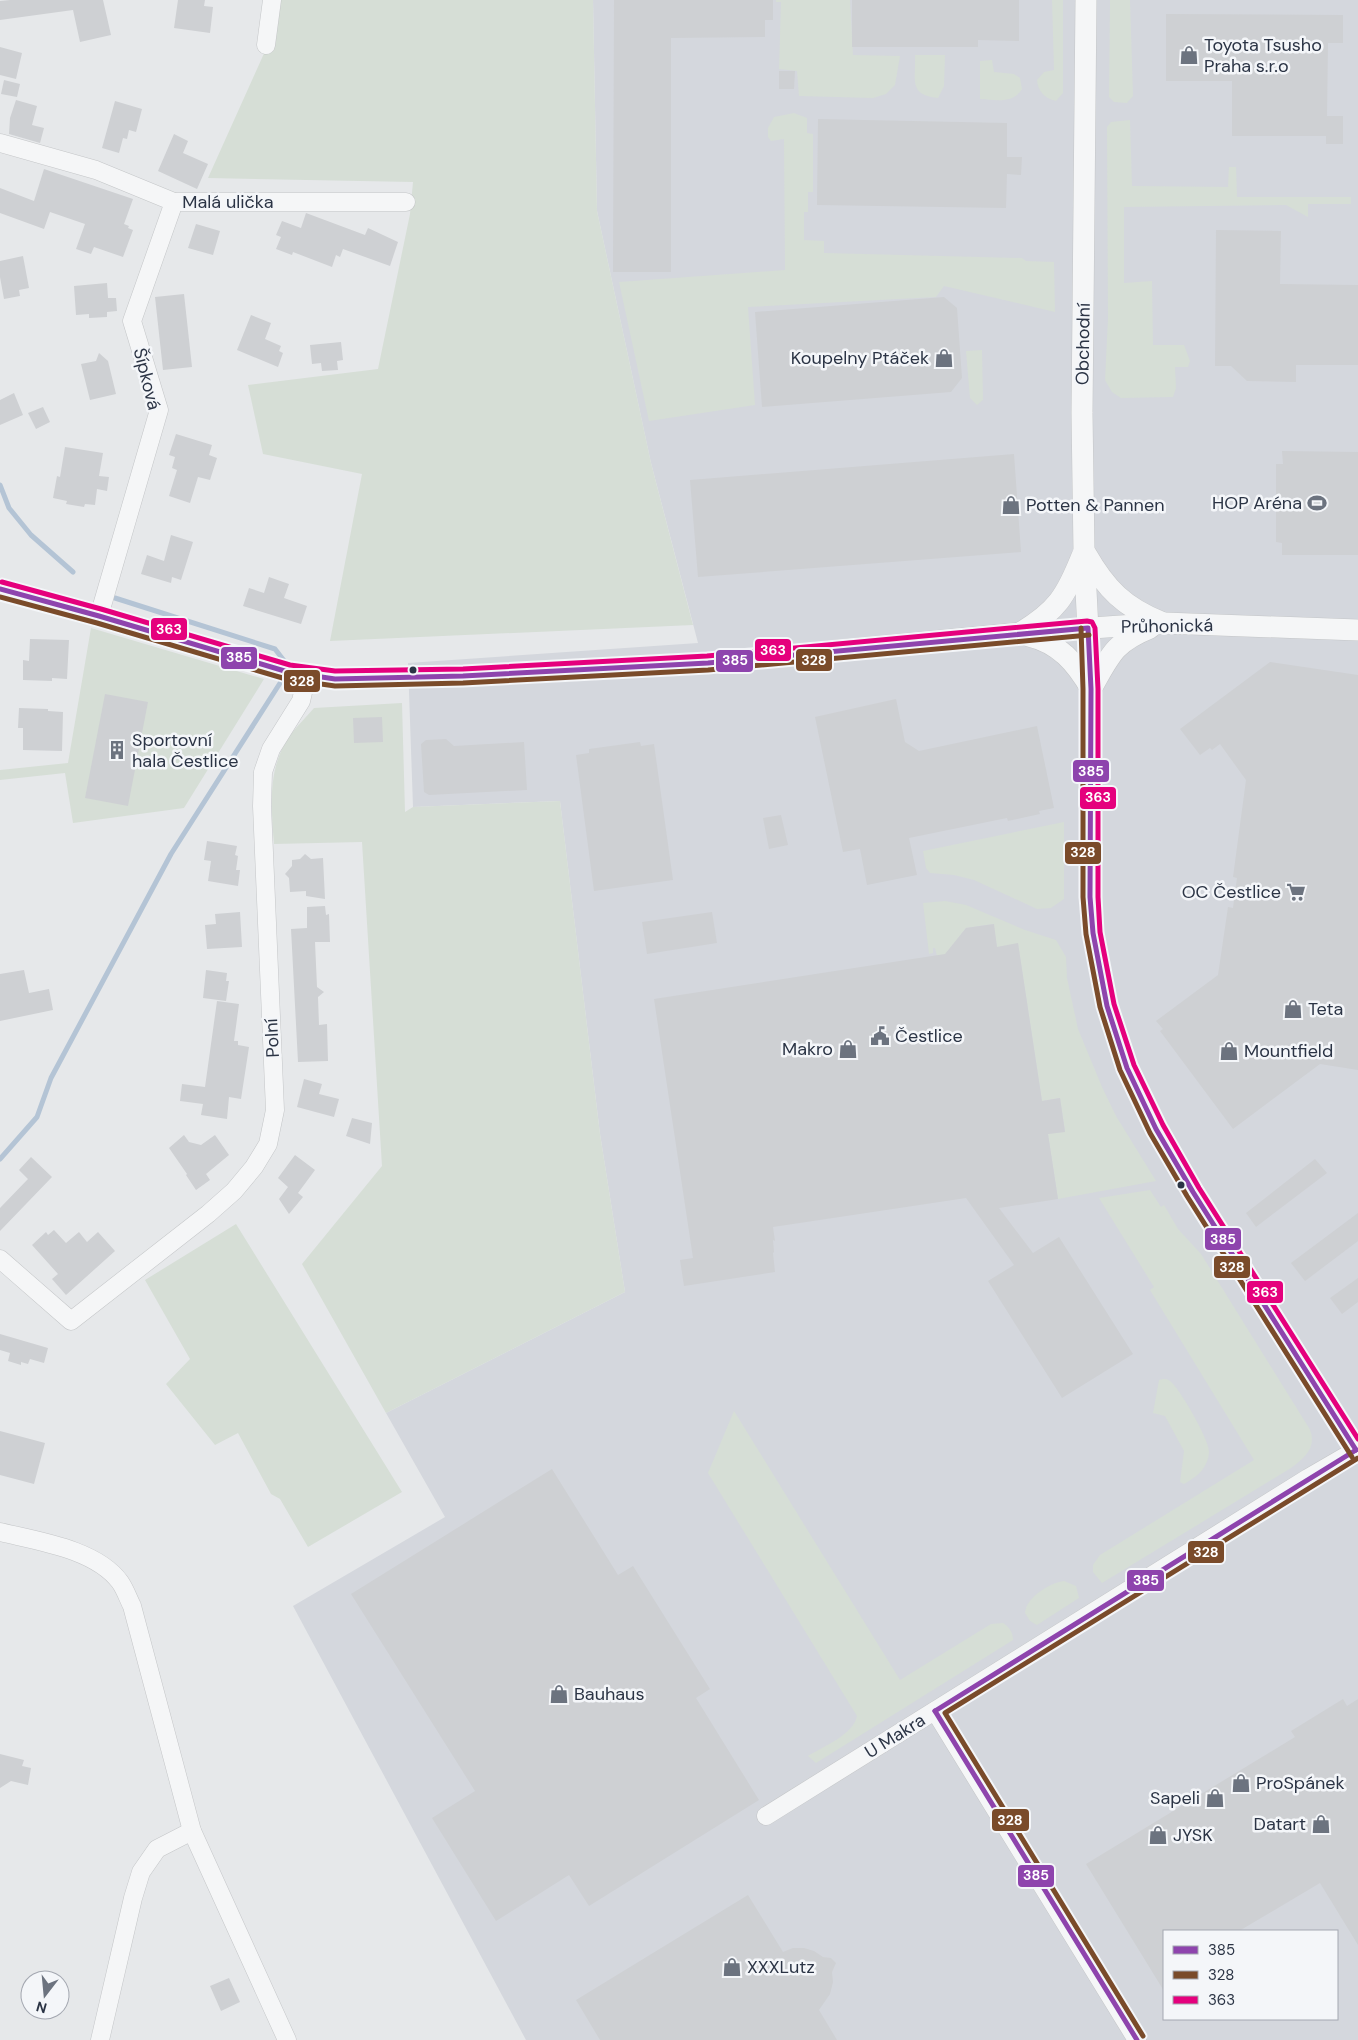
<svg xmlns="http://www.w3.org/2000/svg" width="1358" height="2040" font-family="'DM Sans',sans-serif">
	<style>
		.built { fill: #d4d7dd; fill-rule: evenodd }
		.green { fill: #d6ded6 }
		.lines { fill: none; stroke-linecap: round; stroke-linejoin: round }
		.stream { stroke: #b4c4d5; stroke-width: 5 }
		.building { fill: #ced0d3 }
		.minor-casing { stroke: #c4c6c8; stroke-width: 19 }
		.tertiary-casing { stroke: #c4c6c8; stroke-width: 22 }
		.minor { stroke: #f5f6f7; stroke-width: 18 }
		.tertiary { stroke: #f5f6f7; stroke-width: 21 }
		.bus-1-casing { stroke: #f4f6f9; stroke-width: 9 }
		.bus-2-casing { stroke: #f4f6f9; stroke-width: 9 }
		.bus-3-casing { stroke: #f4f6f9; stroke-width: 9 }
		.bus-1 { stroke: #8e44ad; stroke-width: 5 }
		.bus-2 { stroke: #7a4b2a; stroke-width: 5 }
		.bus-3 { stroke: #e5007d; stroke-width: 5 }
		.bus-dot { fill: #2b3445; stroke: #f4f6f9; stroke-width: 2 }
		.labels { text-anchor: middle; dominant-baseline: central; stroke-width: 5; stroke-linejoin: round; paint-order: stroke }
		.poi-label { font-size: 18px; fill: #2b3445; stroke: #f4f6f9; text-anchor: start }
		.street-label { font-size: 18px; fill: #2b3445; stroke: #f4f6f9 }
		.line-badge { stroke: #f4f6f9; stroke-width: 2 }
		.badge-label { font-size: 14px; text-anchor: middle; font-weight: bold; fill: #fff }
	</style>
	<rect width="100%" height="100%" fill="#e6e8ea"/>
	<path class="built" d="M593,0h765v2040h-832l-233,-434 152,-89 -59,-104 239,-121 -25,-158 -40,-333 -147,6 -5,-144 290,-20 -47,-180 -54,-252zM1164,1931h173v88h-173z"/>
	<g class="green">
		<path d="M273,0h320l4,211 54,252 42,162 -363,16 32,-167 -99,-20 -15,-69 130,-16 32,-155 3,-32 -205,-4 58,-129z"/>
		<path d="M776,0h74l3,55 47,1 -5,29 -9,9 -13,4 -74,-2 -2,-25 -18,-2 2,-67h-5z"/>
		<path d="M1052,0h11v93l-7,8c-12,-3 -18,-10 -19,-21l7,-8 10,-2z"/>
		<path d="M1110,0h20l3,96 -6,7 -13,-1 -5,-5z"/>
		<path d="M915,55h30l-1,31 -6,12c-30,-3 -22,-18 -23,-43z"/>
		<path d="M992,60l2,12 20,2 6,4 2,11c-9,15 -26,11 -42,10v-38z"/>
		<path d="M794,113l13,5v15l6,1v58h-5v20h-4v28l20,1v12l198,5 4,3 28,1 1,50 -111,-26 -8,11 -188,10 7,98 -106,16 -30,-139 166,-12 -1,-131 -13,2 -3,-4v-9l6,-11z"/>
		<path d="M1130,120l2,66 96,1 1,-20h7l1,30h114v7h-43v13l-22,-12 -162,2v76l28,-2 1,64h31l6,16 -2,6h-13l1,21 -3,9 -52,1 -9,-6 -7,-12 3,-61 -1,-192 4,-5z"/>
		<path d="M982,350l1,50 -6,5 -7,-7 -4,-47z"/>
		<path d="M91,628l173,51 -80,129 -111,15 -8,-50 -65,7v-10l68,-7z"/>
		<path d="M402,703l3,109 8,-5 147,-6 40,333 25,158 -239,121 -84,-149 80,-98 -20,-324 -88,2c-3,-37 -7,-78 17,-110 7,-9 16,-18 23,-26z"/>
		<path d="M1064,822v77l-13,9 -14,1 -63,-29 -20,-5 -24,-2 -4,-5 -3,-17z"/>
		<path d="M945,901l21,4 59,25 31,10 10,17 1,21 11,51 24,58 14,29 40,65 -98,18 -10,-65 17,-3 -5,-33 -18,3 -24,-157 -21,3 -4,-23 -27,4 -14,18 1,7 -16,3 -2,-8h-2v5l-4,1 -6,-51z"/>
		<path d="M1150,1190l11,17 3,-2 14,24 23,25 108,174c9,18 -4,30 -18,40l-189,115 -9,-11v-7l7,-10 154,-95 -104,-170 4,-3 -55,-89z"/>
		<path d="M236,1224l166,268 -94,55 -28,-48 -9,-5 -33,-61 -23,12 -49,-61 24,-25 -45,-79z"/>
		<path d="M1163,1379c3,0 4,0 7,2 9,6 40,60 39,71 -1,16 -12,25 -25,32l-4,-2 4,-31 -19,-35 -12,-3 6,-33z"/>
		<path d="M734,1411l166,269 91,-56 12,-1c6,4 10,9 10,17l-197,123 -8,-7c16,-10 45,-21 49,-40l-149,-243z"/>
		<path d="M1064,1581l12,5 3,12 -42,27 -7,-4 -5,-8c1,-16 25,-30 39,-32z"/>
	</g>
	<g class="lines">
		<g class="stream">
			<path d="M0,485l9,23 22,27 42,37"/>
			<path d="M115,598l160,51 10,13"/>
			<path d="M0,1159l37,-42 14,-39 120,-224 111,-174"/>
		</g>
	</g>
	<g class="building">
		<path d="M10,0h93l8,35 -31,7 -7,-32 -73,10v-19z"/>
		<path d="M178,0h27l-1,6 9,1 -3,26 -36,-5z"/>
		<path d="M614,0h159v20h-8v17l-94,1v234h-58z"/>
		<path d="M852,0h167v41l-41,-1v7h-126z"/>
		<path d="M1166,14l177,1v28h-15l-1,73h16v28h-17v-8h-94v-55h-66z"/>
		<path d="M0,47l22,6 -6,26 -16,-4z"/>
		<path d="M779,71h16l-1,18h-15z"/>
		<path d="M4,80l16,4 -3,13 -16,-3z"/>
		<path d="M16,100l21,6 -5,19 12,3 -4,15 -31,-9 1,-16z"/>
		<path d="M115,101l27,8 -6,23 -7,-2 -2,9 -4,-1 -4,15 -17,-5z"/>
		<path d="M818,119l189,4v34h15l-1,18 -14,-1 -1,34 -189,-3z"/>
		<path d="M174,134l14,7 -5,12 25,11 -11,25 -39,-18z"/>
		<path d="M44,169l89,30 -9,25 5,2 -1,2 5,2 -10,27 -29,-10 -3,7 -15,-5 9,-25 -35,-12 -6,17 -44,-16v-25l34,13z"/>
		<path d="M306,213l59,22 3,-7 30,14 -8,24 -47,-17 -3,8 -4,-2 -4,12 -39,-15 -1,3 -16,-6 5,-12 -5,-2 6,-14 19,7z"/>
		<path d="M196,224l24,7 -7,24 -25,-7z"/>
		<path d="M1216,230l65,1 -1,53 78,1v80h-62v17l-49,-1 -16,-15h-16z"/>
		<path d="M23,256l6,32 -10,2 1,6 -16,3 -4,-22v-16z"/>
		<path d="M107,283l1,15h8l1,13 -10,1v5l-18,1v-4l-13,1 -2,-29z"/>
		<path d="M184,294l8,73 -29,3 -8,-73z"/>
		<path d="M944,297l13,11 5,70 -11,14 -189,15 -7,-95z"/>
		<path d="M251,315l20,8 -6,16 16,7 -2,5 4,2 -5,14 -41,-17z"/>
		<path d="M341,342l2,18 -6,1 1,9 -16,1 -1,-8 -9,1 -2,-19z"/>
		<path d="M99,353l9,8 8,33 -26,6 -9,-36 15,-3z"/>
		<path d="M14,393l9,22 -23,10v-25z"/>
		<path d="M43,407l7,15 -14,7 -8,-16z"/>
		<path d="M176,434l36,11 -3,10 8,3 -7,22 -12,-3 -8,26 -21,-7 8,-26 -5,-2 3,-11 -6,-2z"/>
		<path d="M65,447l38,6 -4,23 10,1 -2,14 -10,-2 -2,16 -10,-1 -1,3 -18,-3 1,-3 -14,-3 4,-22 3,1z"/>
		<path d="M1282,451l76,1v103h-76v-12l-6,-1v-78h7z"/>
		<path d="M1014,454l7,98 -323,25 -8,-97z"/>
		<path d="M171,535l22,7 -12,38 -9,-3 -1,6 -30,-9 6,-19 17,6z"/>
		<path d="M269,577l20,7 -5,14 23,8 -6,18 -58,-18 6,-18 15,5z"/>
		<path d="M30,639l39,1 -2,39 -15,-1v3l-29,-1v-20l6,1z"/>
		<path d="M1270,662l88,13v395l-38,-6 -87,65 -73,-98 3,-2 -7,-8 62,-46 10,-68 5,1 4,-30 -4,-1 13,-97 -26,-36 -8,6 -2,-2 -10,7 -20,-26z"/>
		<path d="M105,694l43,8 -20,104 -43,-8z"/>
		<path d="M896,699l9,43 14,9 118,-25 17,82 -15,3 1,3 -32,7 -1,-3 -98,20 8,37 -50,10 -7,-36 -17,3 -28,-135z"/>
		<path d="M19,708l29,1v2l15,1 -1,39 -39,-1v-22h-5z"/>
		<path d="M382,717l1,25 -29,1 -1,-25z"/>
		<path d="M446,739l8,7 70,-4 3,48 -98,5 -5,-3 -3,-48 5,-4z"/>
		<path d="M640,742l1,4 13,-2 19,136 -79,11 -18,-136 13,-2v-4z"/>
		<path d="M781,815l7,30 -19,4 -6,-31z"/>
		<path d="M207,841l30,5 -2,9 3,1 -2,14h4l-2,16 -30,-5 3,-20 -7,-1z"/>
		<path d="M305,854l6,5 12,-1 2,41 -19,-3v-5l-16,1 -1,-14 -4,-4 7,-8v-6l8,-1z"/>
		<path d="M325,906l1,9 3,-1 1,28h-15l2,45 7,5 -6,5 1,28 8,-1 1,37 -30,1 -7,-133 16,-1v-21z"/>
		<path d="M240,912l2,35 -35,2 -2,-24 11,-1 -1,-10z"/>
		<path d="M712,912l5,31 -70,11 -5,-32z"/>
		<path d="M994,924l3,23 21,-4 24,158 18,-3 5,34 -17,2 10,65 -59,9 34,45 26,-16 74,117 -71,44 -74,-117 26,-16 -48,-67 -193,29 2,14 -2,-1 1,12 -1,1 2,19 -91,14 -4,-26 13,-2 -39,-259 291,-45 21,-26z"/>
		<path d="M24,970l5,23 20,-4 4,21 -53,11v-47z"/>
		<path d="M206,970l21,3 -1,8h3l-3,20 -23,-3z"/>
		<path d="M217,1001l22,3 -5,37h4v4l11,2 -8,52 -12,-2 -2,22 -26,-4 2,-11 -23,-3 2,-17 23,3z"/>
		<path d="M304,1079l18,5 -3,10 20,5 -5,18 -37,-10z"/>
		<path d="M352,1118l20,5 -2,21 -24,-8z"/>
		<path d="M184,1135l5,7 12,3 14,-10 14,20 -23,19 4,6 -14,10 -10,-15 1,-1 -18,-26z"/>
		<path d="M295,1155l20,15 -17,23 5,4 -14,17 -10,-15 9,-12 -10,-9z"/>
		<path d="M31,1157l21,20 -52,54v-23l28,-29 -9,-9z"/>
		<path d="M1315,1159l12,14 -71,54 -10,-14z"/>
		<path d="M1358,1213v28l-53,40 -14,-18z"/>
		<path d="M54,1230l12,13 13,-11 8,10 11,-10 17,19 -49,44 -14,-16 6,-5 -26,-29 14,-13 2,3z"/>
		<path d="M1358,1278v24l-16,12 -12,-16z"/>
		<path d="M0,1334l48,14 -4,15 -14,-4 -2,5 -7,-2v3l-13,-4 2,-8 -10,-3z"/>
		<path d="M0,1431l45,12 -11,41 -34,-9z"/>
		<path d="M552,1469l66,106 15,-9 77,123 -14,9 63,102 -170,106 -20,-31 -73,46 -64,-103 43,-27 -124,-197z"/>
		<path d="M1343,1699l4,7 11,-7v246l-38,-62 -81,48h-75v60l-78,-127 209,-127 -4,-6z"/>
		<path d="M0,1754l24,6 -2,6 9,2 -3,17 -17,-4 -11,7z"/>
		<path d="M748,1895l35,57 10,-4h11l10,3 9,6 8,1 5,5 -4,9 1,10 -3,12 -11,16 18,30h-237l-24,-40z"/>
		<path d="M229,1978l11,24 -19,9 -11,-25z"/>
	</g>
	<g class="lines">
		<g class="minor-casing">
			<g id="minor">
				<path d="M266,45l6,-45"/>
				<path d="M0,143l96,27 78,32h232"/>
				<path d="M99,616l60,-206 -27,-89 42,-119"/>
				<path d="M0,1259l71,62 137,-107 26,-23 20,-24 14,-23 7,-34 -13,-304 1,-34 8,-23 30,-48 6,-26"/>
				<path d="M0,1532c37,9 96,17 120,50 5,7 8,16 12,24l60,225 95,209"/>
				<path d="M935,1711l202,329"/>
				<path d="M766,1816l542,-338 50,-29"/>
				<path d="M100,2040l33,-142 8,-26 16,-23 35,-18"/>
			</g>
		</g>
		<g class="tertiary-casing">
			<g id="tertiary">
				<path d="M1086,0l-4,413 2,138 7,138 -1,208 3,36 14,73 20,62 29,61 37,63 165,261"/>
				<path d="M1086,554c20,35 38,53 75,68"/>
				<path d="M0,589l99,27 189,56 33,5 37,2 105,-3 245,-13 312,-30 144,-10 194,7"/>
				<path d="M1020,633c37,-22 46,-37 62,-77"/>
				<path d="M1029,636c30,7 47,27 62,53"/>
				<path d="M1091,689c19,-33 22,-46 59,-61"/>
			</g>
		</g>
		<use href="#minor" class="minor"/>
		<use href="#tertiary" class="tertiary"/>
		<g class="bus-1-casing">
			<g id="bus-1">
				<path d="M0,589l99,27 189,56 47,7 128,-3 245,-13 380,-35 3,61 -1,208 3,36 14,73 20,62 29,61 37,63 163,258"/>
				<path d="M935,1711l421,-261"/>
				<path d="M935,1711l202,329"/>
			</g>
		</g>
		<g class="bus-2-casing">
			<g id="bus-2">
				<path d="M0,597l97,26 189,56 49,7 128,-3 245,-13 381,-35"/>
				<path d="M1081,628l2,61v208l3,37 14,73 20,63 30,63 37,63 165,261"/>
				<path d="M1143,2036l-198,-323 413,-255"/>
			</g>
		</g>
		<g class="bus-3-casing">
			<path id="bus-3" d="M2,582l99,27 189,56 45,6 128,-2 244,-13 380,-35 5,1 3,6 3,61v208l2,35 14,72 20,61 29,60 36,63 159,251"/>
		</g>
		<use href="#bus-1" class="bus-1"/>
		<use href="#bus-2" class="bus-2"/>
		<use href="#bus-3" class="bus-3"/>
	</g>
	<defs>
		<g id="shop-bare" transform="scale(1.5)"><path d="M-5-2.5h2.3a2.7 3.5 0 0 1 5.4 0H5L5.5 6h-11ZM-1.5-2.5h3a1.5 2.3 0 0 0-3 0Z" fill="#6c737f" stroke="#f4f6f9" stroke-width="2.5" paint-order="stroke"/></g>
		<g id="stadium-bare" transform="scale(1.5)"><path d="M0-5a6.5 5 0 1 0 0 10a6.5 5 0 1 0 0-10ZM-3.5-1.8h7v3.6h-7Z" fill="#6c737f" stroke="#f4f6f9" stroke-width="2.5" paint-order="stroke"/></g>
		<g id="building-bare" transform="scale(1.5)"><path d="M-4-6H4V6H1V3H-1V6H-4ZM-2.5-4.3h1.7v1.8h-1.7ZM.8-4.3h1.7v1.8H.8ZM-2.5-1h1.7V.8h-1.7ZM.8-1h1.7V.8H.8Z" fill="#6c737f" stroke="#f4f6f9" stroke-width="2.5" paint-order="stroke"/></g>
		<g id="supermarket-bare" transform="scale(1.5)"><path d="M-6-5.5h2.5l.6 2H6L4.5 2H-2.5L-4.4-4H-6ZM-1.5 3.2a1.3 1.3 0 1 0 .1 0ZM3 3.2a1.3 1.3 0 1 0 .1 0Z" fill="#6c737f" stroke="#f4f6f9" stroke-width="2.5" paint-order="stroke"/></g>
		<g id="civic-bare" transform="scale(1.5)"><path d="M-.6-6.5H3V-4.5H.6V-3L4-1V1h2V6H-6V1h2V-1L-.6-3ZM-1.2 2.5V6h2.4V2.5Z" fill="#6c737f" stroke="#f4f6f9" stroke-width="2.5" paint-order="stroke"/></g>
	</defs>
	<g fill-rule="evenodd">
		<use href="#shop-bare" x="1189" y="55"/>
		<use href="#shop-bare" x="944" y="358"/>
		<use href="#stadium-bare" x="1317" y="503"/>
		<use href="#shop-bare" x="1011" y="505"/>
		<use href="#building-bare" x="117" y="750"/>
		<use href="#supermarket-bare" x="1296" y="892"/>
		<use href="#shop-bare" x="1293" y="1009"/>
		<use href="#civic-bare" x="880" y="1036"/>
		<use href="#shop-bare" x="848" y="1049"/>
		<use href="#shop-bare" x="1229" y="1051"/>
		<use href="#shop-bare" x="559" y="1694"/>
		<use href="#shop-bare" x="1241" y="1783"/>
		<use href="#shop-bare" x="1215" y="1798"/>
		<use href="#shop-bare" x="1321" y="1824"/>
		<use href="#shop-bare" x="1158" y="1835"/>
		<use href="#shop-bare" x="732" y="1967"/>
	</g>
	<g class="bus-dot">
		<circle cx="413" cy="670" r="4.5"/>
		<circle cx="1181" cy="1185" r="4.5"/>
	</g>
	<g class="labels">
		<g class="poi-label">
			<text x="1204" y="45">Toyota Tsusho<tspan x="1204" dy="21">Praha s.r.o</tspan></text>
			<text x="929" y="358" text-anchor="end">Koupelny Ptáček</text>
			<text x="1302" y="503" text-anchor="end">HOP Aréna</text>
			<text x="1026" y="505">Potten &amp; Pannen</text>
			<text x="132" y="740">Sportovní<tspan x="132" dy="21">hala Čestlice</tspan></text>
			<text x="1281" y="892" text-anchor="end">OC Čestlice</text>
			<text x="1308" y="1009">Teta</text>
			<text x="895" y="1036">Čestlice</text>
			<text x="833" y="1049" text-anchor="end">Makro</text>
			<text x="1244" y="1051">Mountfield</text>
			<text x="574" y="1694">Bauhaus</text>
			<text x="1256" y="1783">ProSpánek</text>
			<text x="1200" y="1798" text-anchor="end">Sapeli</text>
			<text x="1306" y="1824" text-anchor="end">Datart</text>
			<text x="1173" y="1835">JYSK</text>
			<text x="747" y="1967">XXXLutz</text>
		</g>
		<g class="street-label">
			<text x="228" y="202">Malá ulička</text>
			<text transform="translate(1083 344) rotate(-89)">Obchodní</text>
			<text transform="translate(147 379) rotate(76)">Šípková</text>
			<text transform="translate(1167 626) rotate(-1)">Průhonická</text>
			<text transform="translate(272 1038) rotate(-93)">Polní</text>
			<text transform="translate(895 1736) rotate(-32)">U Makra</text>
		</g>
	</g>
	<g class="line-badge">
		<rect x="150" y="617" width="38" height="24" rx="5" fill="#e5007d"/>
		<rect x="754" y="638" width="38" height="24" rx="5" fill="#e5007d"/>
		<rect x="220" y="646" width="38" height="24" rx="5" fill="#8e44ad"/>
		<rect x="795" y="648" width="38" height="24" rx="5" fill="#7a4b2a"/>
		<rect x="715" y="649" width="39" height="24" rx="5" fill="#8e44ad"/>
		<rect x="283" y="669" width="38" height="24" rx="5" fill="#7a4b2a"/>
		<rect x="1072" y="759" width="38" height="24" rx="5" fill="#8e44ad"/>
		<rect x="1079" y="786" width="38" height="24" rx="5" fill="#e5007d"/>
		<rect x="1064" y="841" width="38" height="24" rx="5" fill="#7a4b2a"/>
		<rect x="1204" y="1227" width="38" height="24" rx="5" fill="#8e44ad"/>
		<rect x="1213" y="1255" width="38" height="24" rx="5" fill="#7a4b2a"/>
		<rect x="1246" y="1280" width="38" height="24" rx="5" fill="#e5007d"/>
		<rect x="1187" y="1540" width="38" height="24" rx="5" fill="#7a4b2a"/>
		<rect x="1126" y="1569" width="39" height="23" rx="5" fill="#8e44ad"/>
		<rect x="991" y="1808" width="39" height="24" rx="5" fill="#7a4b2a"/>
		<rect x="1017" y="1864" width="38" height="24" rx="5" fill="#8e44ad"/>
	</g>
	<g class="badge-label">
		<text x="169" y="634">363</text>
		<text x="773" y="655">363</text>
		<text x="239" y="662">385</text>
		<text x="814" y="665">328</text>
		<text x="735" y="665">385</text>
		<text x="302" y="686">328</text>
		<text x="1091" y="776">385</text>
		<text x="1098" y="802">363</text>
		<text x="1083" y="857">328</text>
		<text x="1223" y="1244">385</text>
		<text x="1232" y="1272">328</text>
		<text x="1265" y="1297">363</text>
		<text x="1206" y="1557">328</text>
		<text x="1146" y="1585">385</text>
		<text x="1010" y="1825">328</text>
		<text x="1036" y="1880">385</text>
	</g>
	<rect x="1163" y="1930" width="175" height="90" fill="#f4f6f9" stroke="#a4a8b1"/>
	<rect x="1173" y="1946" width="25" height="8" fill="#8e44ad" stroke="#a4a8b1"/>
	<text x="1208" y="1955" font-size="15" fill="#2b3445">385</text>
	<rect x="1173" y="1971" width="25" height="8" fill="#7a4b2a" stroke="#a4a8b1"/>
	<text x="1208" y="1980" font-size="15" fill="#2b3445">328</text>
	<rect x="1173" y="1996" width="25" height="8" fill="#e5007d" stroke="#a4a8b1"/>
	<text x="1208" y="2005" font-size="15" fill="#2b3445">363</text>
	<g transform="translate(45 1995) rotate(196)"><circle r="24" fill="#f4f6f9" stroke="#a4a8b1"/>
	<path d="M0-4L9 19L0 12L-9 19Z" fill="#6c737f"/>
	<text y="-8" font-size="14" font-weight="bold" text-anchor="middle" fill="#2b3445">N</text>
	</g>
</svg>
